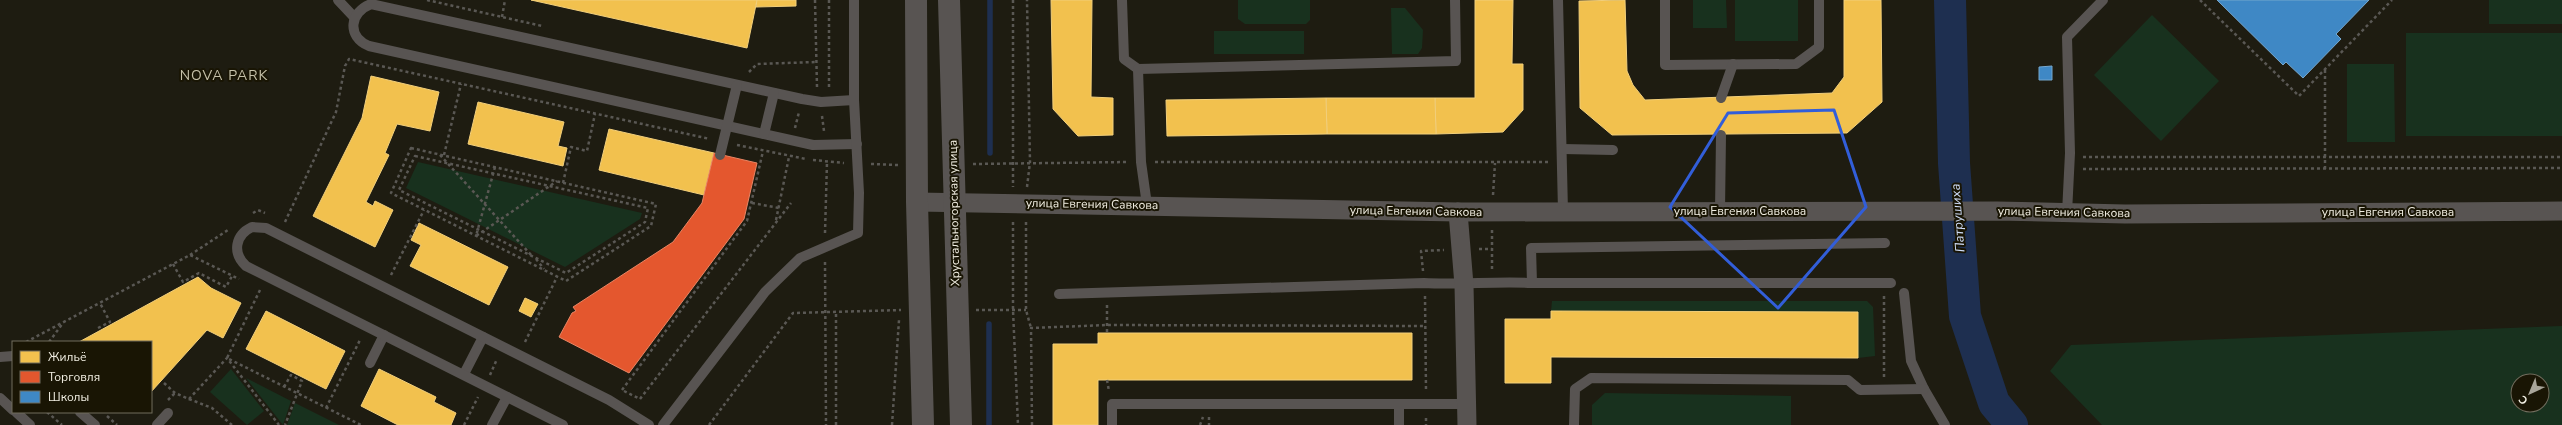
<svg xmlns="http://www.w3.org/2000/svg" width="2562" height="425" font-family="'Nunito Sans',sans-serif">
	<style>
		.green { fill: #18311e; fill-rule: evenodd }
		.homes { fill: #f2c14e; stroke: #f2cf7b }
		.shops { fill: #e4572e; stroke: #e88564 }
		.schools { fill: #3f88c5; stroke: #75a7ce }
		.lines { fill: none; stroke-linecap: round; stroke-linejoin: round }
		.stream { stroke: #1e2f50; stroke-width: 5.5 }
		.river { stroke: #1e2f50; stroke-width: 32 }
		.path { stroke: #5a5854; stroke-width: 2.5; stroke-dasharray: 3 3; stroke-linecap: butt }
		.service { stroke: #585452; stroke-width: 10 }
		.minor { stroke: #585452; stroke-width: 19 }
		.tertiary { stroke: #585452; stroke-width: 22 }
		.marked { fill: none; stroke: #325ed9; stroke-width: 3; stroke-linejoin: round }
		.labels { text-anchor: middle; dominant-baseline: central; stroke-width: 4; stroke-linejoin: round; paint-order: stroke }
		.street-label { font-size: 12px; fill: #f2efe3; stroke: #191504 }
		.water-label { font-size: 13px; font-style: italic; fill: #cfddf8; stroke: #191504 }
		.quarter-label { font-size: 14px; letter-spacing: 1px; fill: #c5c0a9; stroke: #191504 }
	</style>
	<rect width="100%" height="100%" fill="#1e1c11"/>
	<g class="green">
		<path d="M1238,0h72v20l-4,4h-61l-7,-5z"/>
		<path d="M1693,0h33l1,28h-34z"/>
		<rect x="1735" y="0" width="63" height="41"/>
		<rect x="2489" y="0" width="73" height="24"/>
		<path d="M1391,8h14l18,22 -1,18 -4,6h-26z"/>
		<path d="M2152,15l67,66 -58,60 -67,-66z"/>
		<rect x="1214" y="31" width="90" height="23"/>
		<rect x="2406" y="33" width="156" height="103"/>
		<path d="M2347,64h47l1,78h-48z"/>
		<path d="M418,162l224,51 -2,6 -75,48 -159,-79z"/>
		<path d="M1552,301h315l6,6 2,49 -17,2v-46l-307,-1z"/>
		<path d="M2562,326v99h-460l-52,-54 21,-26zM2518,381h24v24h-24z"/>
		<path d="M231,369l33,42 -17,14 -37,-33z"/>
		<path d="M246,378l45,23 -8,24z"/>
		<path d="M1605,393l186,3v29h-199v-20z"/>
		<path d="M295,403l44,22h-52z"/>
	</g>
	<g class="homes">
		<path d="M531,0h226l-10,48z"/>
		<path d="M757,0h39v6l-40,1z"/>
		<path d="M1051,0h41l-1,97 22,1v37l-35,1 -25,-27z"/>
		<path d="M1475,0h38l-1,64h11v46l-20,22 -67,2 -1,-36h40z"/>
		<path d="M1625,0l2,71 6,14 12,15 187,-7 12,-16v-77h37l1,102 -35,31 -235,2 -32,-27 -1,-107z"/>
		<path d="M371,76l68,16 -9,39 -33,-7 -12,29 4,2 -23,47 7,4 2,-5 18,9 -18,37 -62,-31 49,-98z"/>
		<path d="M1326,98h109l1,36h-109z"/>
		<path d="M1326,98l1,36 -160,2 -1,-36z"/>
		<path d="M478,102l86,20 -6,24 9,2 -4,18 -95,-22z"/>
		<path d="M609,129l105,24 -10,42 -105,-25z"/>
		<path d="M419,223l89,44 -19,38 -79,-39 11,-21 -10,-5z"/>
		<path d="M198,277l13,11 30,15 -18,35 -16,-8 -56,62v-50h-72z"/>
		<path d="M525,298l13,6 -7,13 -12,-6z"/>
		<path d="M266,311l79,40 -19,38 -80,-40z"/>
		<path d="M1551,311l307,1v46l-307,-1v26h-46v-64h46z"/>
		<path d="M1098,333h314v47h-314v45h-45v-81h45z"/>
		<path d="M379,369l57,28 -2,5 22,11 -5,12h-53l-37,-19z"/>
	</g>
	<path class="shops" d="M714,153l43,10 -13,56 -115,154 -70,-36 13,-24 4,-2 -3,-4 100,-65 29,-39z"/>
	<g class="schools">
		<path d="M2217,0h152l-33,34 5,5 -38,39 -17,-16 -3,3z"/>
		<path d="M2052,66v14h-13v-13z"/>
	</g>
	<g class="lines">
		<g class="stream">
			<path d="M990,0v153"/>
			<path d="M989,425v-101"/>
		</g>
		<path class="river" d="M1950,0l4,163 11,153 29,87 18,22"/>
		<g class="path">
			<path d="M427,0l115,26"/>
			<path d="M815,0l2,87"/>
			<path d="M829,0v88"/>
			<path d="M1013,0v187"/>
			<path d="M2200,0l99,96 93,-96"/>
			<path d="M502,17l3,-17"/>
			<path d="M2325,70v99"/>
			<path d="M749,72l8,-8 59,-2"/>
			<path d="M822,116l2,15"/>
			<path d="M795,128l4,-16"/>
			<path d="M737,145l69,14"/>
			<path d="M411,148l245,56 -5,22 -85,55 -175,-88z"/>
			<path d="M440,155l92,101"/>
			<path d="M444,155l17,-71"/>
			<path d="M415,156l233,52 -3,14 -79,51 -167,-83z"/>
			<path d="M2083,157h479"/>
			<path d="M813,160l31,3"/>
			<path d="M1155,162h393"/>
			<path d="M871,164l27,1"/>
			<path d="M973,164l155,-2"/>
			<path d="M495,167l-19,69 81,-55"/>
			<path d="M2083,169l479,-1"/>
			<path d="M563,183l8,-36 16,4 8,-37"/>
			<path d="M1027,187l3,-25 -3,-162"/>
			<path d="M1493,195l2,-32"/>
			<path d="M752,203l27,5"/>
			<path d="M253,213l5,-3 7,3"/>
			<path d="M776,220l13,-63"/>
			<path d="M285,222l51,-110 9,-46 4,-7 361,80"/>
			<path d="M1013,222v88l5,115"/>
			<path d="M1026,222v88l5,18"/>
			<path d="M825,233l2,-71"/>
			<path d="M1479,249h13"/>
			<path d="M190,255l38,-25"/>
			<path d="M536,259l8,10"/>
			<path d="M825,262l1,163"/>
			<path d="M173,264l10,18 16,-9 27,14 6,-11"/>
			<path d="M1492,269v-39"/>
			<path d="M1423,271l-2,-20 23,-1"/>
			<path d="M391,275l33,-65"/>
			<path d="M260,290l-33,68 134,67"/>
			<path d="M1425,296l1,95"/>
			<path d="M1107,305v28"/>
			<path d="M976,310h50"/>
			<path d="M98,328l12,-6 -10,-19"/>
			<path d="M26,342l164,-87 49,24"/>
			<path d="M49,342l14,-19"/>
			<path d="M525,342l32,-65"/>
			<path d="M490,375l7,-16"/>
			<path d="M1884,377v-81"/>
			<path d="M1107,380l2,11"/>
			<path d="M164,383l11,10 14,6 38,-41 52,67"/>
			<path d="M284,387l7,-12 11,6 -17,44"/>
			<path d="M622,390l125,-169 16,-70"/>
			<path d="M624,391l16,8"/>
			<path d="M189,399l23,9 20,17"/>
			<path d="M640,399l151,-196"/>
			<path d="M168,400l7,-7"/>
			<path d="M326,408l34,-68"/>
			<path d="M47,412l15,13"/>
			<path d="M107,416l10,9"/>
			<path d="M1209,417v8"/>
			<path d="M1426,418v7"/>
			<path d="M464,425l14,-28"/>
			<path d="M709,425l84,-112 108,-3"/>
			<path d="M836,425v-113"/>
			<path d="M892,425l7,-105"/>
			<path d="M1032,425l-1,-97 76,-3 319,1"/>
			<path d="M1200,425l3,-8"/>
		</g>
		<g class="service">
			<path d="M338,0l16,17"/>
			<path d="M1122,0l2,59 14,10 318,-8 -1,-61"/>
			<path d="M1558,0l5,211"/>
			<path d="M1665,0v65l131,-1 23,-17v-47"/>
			<path d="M1138,69l3,93 6,43"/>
			<path d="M1721,98l12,-34"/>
			<path d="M854,100l-33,2 -19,-3 -431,-95c-21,8 -25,32 -2,42l444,99 44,-1"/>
			<path d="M764,134l10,-41"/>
			<path d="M1563,149l50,1"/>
			<path d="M720,155l17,-70"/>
			<path d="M1720,211l1,-76"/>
			<path d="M2067,213l3,-60 -3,-116 36,-37"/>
			<path d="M1532,283l-1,-35 354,-5"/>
			<path d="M1904,293l7,68 13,28 21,36"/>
			<path d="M1059,294l365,-11c36,2 72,-2 108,0h359"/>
			<path d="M0,357l13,-1"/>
			<path d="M370,363l14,-28"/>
			<path d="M464,374l19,-37"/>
			<path d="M0,398l13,12"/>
			<path d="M1399,404v21"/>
			<path d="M16,412l14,13"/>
			<path d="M80,412l15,13"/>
			<path d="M157,425l11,-12"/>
			<path d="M492,425l15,-28"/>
			<path d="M563,425l-317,-159c-14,-13 -11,-31 6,-39l14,1 343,172 40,25"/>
			<path d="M663,425l102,-133 35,-34 58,-25 1,-40 -5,-93v-100"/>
			<path d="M1112,425v-21h354"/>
			<path d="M1574,425l1,-36 16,-11 257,2 12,10 64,-1"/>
		</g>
		<g class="minor">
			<path d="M917,202l541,10 539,-1 128,3 437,-3"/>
			<path d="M1458,212l6,73 3,140"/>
		</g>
		<g class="tertiary">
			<path d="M916,0l1,202 6,223"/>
			<path d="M949,0l12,425"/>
		</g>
	</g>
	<path class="marked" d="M1834,110l32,97 -88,101 -108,-101 58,-94z"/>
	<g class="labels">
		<g class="street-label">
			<text transform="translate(1092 204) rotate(1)">улица Евгения Савкова</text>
			<text transform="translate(1416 211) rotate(1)">улица Евгения Савкова</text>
			<text x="1740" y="211">улица Евгения Савкова</text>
			<text transform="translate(2064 212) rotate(1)">улица Евгения Савкова</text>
			<text x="2388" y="212">улица Евгения Савкова</text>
			<text transform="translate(954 213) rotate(-91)">Хрустальногорская улица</text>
		</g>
		<g class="water-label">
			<text transform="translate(1958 218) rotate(-94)">Патрушиха</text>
		</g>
		<g class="quarter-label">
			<text x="224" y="75">NOVA PARK</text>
		</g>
	</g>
	<rect x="12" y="341" width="140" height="72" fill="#191504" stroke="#706c5d"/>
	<rect x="20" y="351" width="20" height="12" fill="#f2c14e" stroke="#706c5d"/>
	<text x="48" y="361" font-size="12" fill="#f2efe3">Жильё</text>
	<rect x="20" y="371" width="20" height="12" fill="#e4572e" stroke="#706c5d"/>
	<text x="48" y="381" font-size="12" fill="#f2efe3">Торговля</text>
	<rect x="20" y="391" width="20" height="12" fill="#3f88c5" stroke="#706c5d"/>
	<text x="48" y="401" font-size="12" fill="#f2efe3">Школы</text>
	<g transform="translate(2530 393) rotate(224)"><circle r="19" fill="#191504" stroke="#706c5d"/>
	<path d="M0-3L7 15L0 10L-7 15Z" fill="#a8a59a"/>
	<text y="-6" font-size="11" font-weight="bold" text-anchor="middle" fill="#f2efe3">С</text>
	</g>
</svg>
